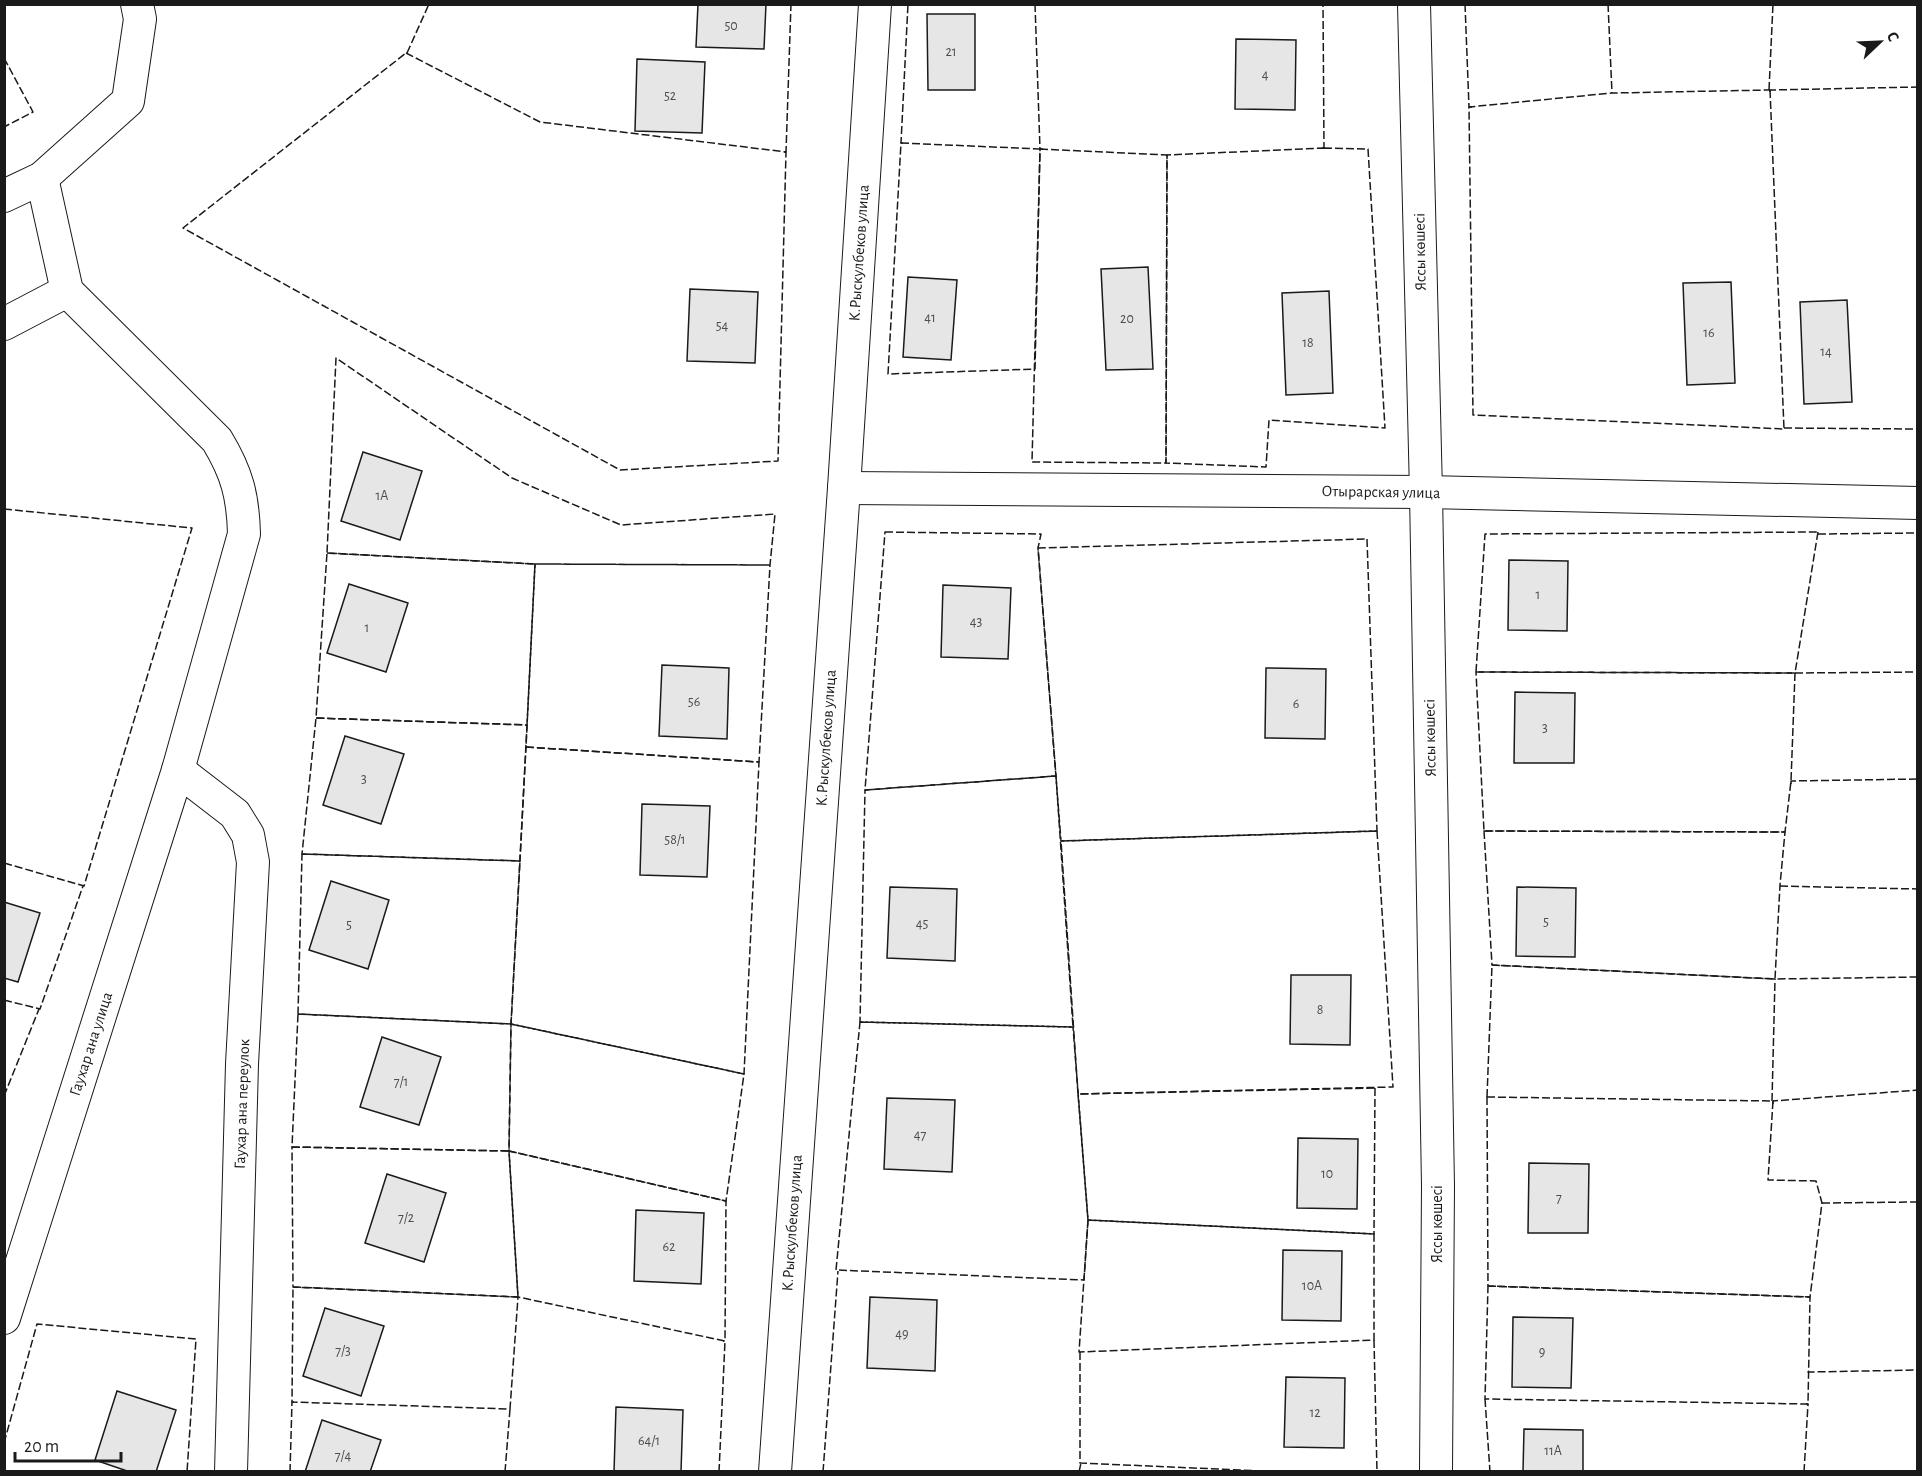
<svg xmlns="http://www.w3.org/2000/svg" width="1922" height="1476" font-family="'Alegreya Sans',sans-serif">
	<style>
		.building { fill: #e6e6e6; stroke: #1a1a1a; stroke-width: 1.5 }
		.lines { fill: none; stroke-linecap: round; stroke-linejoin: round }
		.minor-casing { stroke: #1a1a1a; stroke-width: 34 }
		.minor { stroke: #fff; stroke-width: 32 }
		.fence { stroke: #1a1a1a; stroke-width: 1.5; stroke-dasharray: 8 3; stroke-linecap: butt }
		.labels { text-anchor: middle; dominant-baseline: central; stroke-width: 4.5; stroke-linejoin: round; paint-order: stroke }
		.number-label { font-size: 14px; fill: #4d4d4d }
		.street-label { font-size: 16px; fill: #1a1a1a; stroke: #fff }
	</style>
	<rect width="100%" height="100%" fill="#fff"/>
	<g class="building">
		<path d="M698,4h68l-2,45 -68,-2z"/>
		<path d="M927,14h48v76h-47z"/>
		<path d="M1236,39l60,1 -1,70 -60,-1z"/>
		<path d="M637,59l68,3 -3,71 -67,-2z"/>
		<path d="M1148,267l5,102 -47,1 -5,-101z"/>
		<path d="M908,277l49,3 -6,80 -48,-3z"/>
		<path d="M1731,282l4,101 -48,2 -4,-102z"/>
		<path d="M690,289l68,3 -3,71 -68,-2z"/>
		<path d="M1329,291l4,102 -47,2 -4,-102z"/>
		<path d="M1847,300l5,102 -48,2 -4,-102z"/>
		<path d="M363,452l59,19 -22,69 -59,-19z"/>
		<path d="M1509,560l59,1 -1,70 -59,-1z"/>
		<path d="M349,584l59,19 -22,69 -59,-19z"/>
		<path d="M943,585l68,3 -3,71 -67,-2z"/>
		<path d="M662,665l67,3 -2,71 -68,-3z"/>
		<path d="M1266,668l60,1 -1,70 -60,-1z"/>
		<path d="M1515,692l60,1 -1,70h-60z"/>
		<path d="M345,736l59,18 -23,70 -58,-19z"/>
		<path d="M642,804l68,2 -3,71 -67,-2z"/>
		<path d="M331,881l58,19 -21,69 -59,-19z"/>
		<path d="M890,887l67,2 -2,72 -68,-3z"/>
		<path d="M1517,887l59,1 -1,69 -59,-1z"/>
		<path d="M4,902l36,11 -22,69 -14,-4z"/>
		<path d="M1291,975h60l-1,70 -60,-1z"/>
		<path d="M382,1037l59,20 -22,68 -59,-18z"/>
		<path d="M887,1098l68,2 -3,72 -68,-3z"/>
		<path d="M1298,1138l60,1 -1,70 -60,-1z"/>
		<path d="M1529,1163l60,1 -1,69h-60z"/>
		<path d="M387,1174l59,19 -22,69 -59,-19z"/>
		<path d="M636,1210l68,3 -3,71 -67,-3z"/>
		<path d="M1283,1250l59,1 -1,70 -59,-1z"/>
		<path d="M870,1297l67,3 -2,71 -68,-3z"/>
		<path d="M325,1308l59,18 -23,70 -58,-20z"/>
		<path d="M1513,1317l60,1 -2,70 -59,-1z"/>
		<path d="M1286,1377l59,1 -1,70 -60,-1z"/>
		<path d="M117,1391l59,19 -20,62h-26l-35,-12z"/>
		<path d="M616,1407l67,3 -2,62h-67z"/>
		<path d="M322,1420l59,20 -11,32h-65z"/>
		<path d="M1524,1429l59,1v42h-60z"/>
	</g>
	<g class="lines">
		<g class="minor-casing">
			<g id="minor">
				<path d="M1414,4l12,488 12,694 -2,286"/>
				<path d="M4,196l38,-18 86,-77 12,-82 -3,-15"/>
				<path d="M4,324l63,-33"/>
				<path d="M844,488l582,4 492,11"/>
				<path d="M178,770l57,44 13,21 5,27 -11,202 -11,408"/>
				<path d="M4,1318l174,-548 66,-236c-1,-38 -7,-61 -27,-94l-150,-149 -25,-113"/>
				<path d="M775,1472l69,-984 31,-484"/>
			</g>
		</g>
		<use href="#minor" class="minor"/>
		<g class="fence">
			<path d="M1035,4l5,145h3"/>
			<path d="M1465,4l4,103h3"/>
			<path d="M1608,4l4,89"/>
			<path d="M406,53l134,69 246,30 -8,309 -158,9 -437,-242z"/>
			<path d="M407,53l22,-49"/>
			<path d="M4,58l29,54 -29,15"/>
			<path d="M1769,90l4,-86"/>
			<path d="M1770,90l14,339 -311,-14 -4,-308 143,-14z"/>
			<path d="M1770,92v-2l148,-3"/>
			<path d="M901,143l139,6 -5,220 -147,5z"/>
			<path d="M903,143h-2l7,-139"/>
			<path d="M1322,148h2l-1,-144"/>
			<path d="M1324,148l44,1 17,279 -116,-8 -3,47 -100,-4 1,-308z"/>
			<path d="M1040,149l127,6 -1,308 -134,-1z"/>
			<path d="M784,152h2l5,-148"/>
			<path d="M1784,428l134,1"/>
			<path d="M4,509l188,19 -108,358 -80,-23"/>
			<path d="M885,532l156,2 -3,14 18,228 -191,14z"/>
			<path d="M1818,532l-23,141 -319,-1 9,-138z"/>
			<path d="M1818,534l100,-1"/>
			<path d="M1367,539l10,292 -316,10 -23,-293z"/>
			<path d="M327,553l208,11 -8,161 -211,-7z"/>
			<path d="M770,565l-235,-1 -9,183 233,15 11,-197 5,-51 -154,11 -109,-47 -176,-120 -9,195 208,11 235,1"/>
			<path d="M1476,672l319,1 -4,108 -6,51 -301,-1z"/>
			<path d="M1795,673l123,-1"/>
			<path d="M316,718l211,7 -7,136 -218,-7z"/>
			<path d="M526,747l233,15 -15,312 -233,-50z"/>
			<path d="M1056,776l17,251 -213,-5 5,-232z"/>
			<path d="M1791,784v-3l127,-2"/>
			<path d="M1377,831l16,256 -315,7 -17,-253z"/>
			<path d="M1484,831l301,1 -5,53 -5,94 -283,-14z"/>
			<path d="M302,854l218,7 -9,163 -213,-10z"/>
			<path d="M1780,886l138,3"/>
			<path d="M4,1000l36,9 43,-123"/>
			<path d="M298,1014l213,10 -2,127 -217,-4z"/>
			<path d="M860,1022l213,5 15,193 -4,60 -248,-10z"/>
			<path d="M511,1024l233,50 -18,127 -217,-50z"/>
			<path d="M1375,1088l-1,146 -286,-14 -10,-126z"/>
			<path d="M4,1096l35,-87"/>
			<path d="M1487,1097l286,4 -5,79 48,1 6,22 -12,94 -322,-11z"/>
			<path d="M1487,1097l5,-132 283,14 143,-2"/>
			<path d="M1772,1101l3,-122"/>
			<path d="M1773,1104v-3l145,-11"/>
			<path d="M292,1147l217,4 9,146 -225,-10z"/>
			<path d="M509,1151l217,50 -1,140 -207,-44z"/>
			<path d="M1822,1203l96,-1"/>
			<path d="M1088,1220l286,14v106l-295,12z"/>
			<path d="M1488,1286l322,11 -2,107 -323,-5z"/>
			<path d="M293,1287l225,10 -8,112 -218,-7z"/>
			<path d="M1374,1340l3,132"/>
			<path d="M1080,1352v111l205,9"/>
			<path d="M1809,1371l-1,1 110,-2"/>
			<path d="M1485,1399l5,73"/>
			<path d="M4,1443l33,-119 159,15 -9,133"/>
			<path d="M290,1472l2,-70h2"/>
			<path d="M505,1472l5,-63"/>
			<path d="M719,1472l6,-131h-2"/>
			<path d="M823,1472l15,-201"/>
			<path d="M1079,1472l2,-9"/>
			<path d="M1804,1472l4,-68h-2"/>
		</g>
	</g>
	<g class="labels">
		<g class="number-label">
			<text x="731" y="26">50</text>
			<text x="951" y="52">21</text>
			<text x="1265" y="75">4</text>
			<text x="670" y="96">52</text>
			<text x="930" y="318">41</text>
			<text x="1127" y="319">20</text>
			<text x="722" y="326">54</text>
			<text x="1709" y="333">16</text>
			<text x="1308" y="343">18</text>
			<text x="1826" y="352">14</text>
			<text x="382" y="496">1A</text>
			<text x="1538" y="595">1</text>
			<text x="976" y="622">43</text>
			<text x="367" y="628">1</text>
			<text x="694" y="702">56</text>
			<text x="1296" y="704">6</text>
			<text x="1545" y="728">3</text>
			<text x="364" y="779">3</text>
			<text x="675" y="840">58/1</text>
			<text x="1546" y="922">5</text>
			<text x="922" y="924">45</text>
			<text x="349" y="925">5</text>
			<text x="1320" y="1010">8</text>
			<text x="401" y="1082">7/1</text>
			<text x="920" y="1135">47</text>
			<text x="1327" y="1174">10</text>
			<text x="1559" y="1198">7</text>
			<text x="406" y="1218">7/2</text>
			<text x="669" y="1247">62</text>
			<text x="1312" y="1286">10A</text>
			<text x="902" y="1334">49</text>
			<text x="343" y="1351">7/3</text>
			<text x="1542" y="1352">9</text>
			<text x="1315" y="1413">12</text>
			<text x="649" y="1441">64/1</text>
			<text x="1553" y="1451">11A</text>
			<text x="343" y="1456">7/4</text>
		</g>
		<g class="street-label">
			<text transform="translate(1420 252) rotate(-91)">Яссы көшесі</text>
			<text transform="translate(859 253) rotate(-86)">К.Рыскулбеков улица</text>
			<text transform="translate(1381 492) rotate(1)">Отырарская улица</text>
			<text transform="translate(826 738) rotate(-86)">К.Рыскулбеков улица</text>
			<text transform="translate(1430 738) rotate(-91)">Яссы көшесі</text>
			<text transform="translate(91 1044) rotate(-72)">Гаухар ана улица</text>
			<text transform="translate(242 1104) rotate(-88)">Гаухар ана переулок</text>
			<text transform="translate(792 1223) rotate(-86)">К.Рыскулбеков улица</text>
			<text transform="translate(1437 1224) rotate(-90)">Яссы көшесі</text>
		</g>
	</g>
	<rect width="1922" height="1476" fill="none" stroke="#1a1a1a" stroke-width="12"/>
	<g transform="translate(1880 42) rotate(67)" stroke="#ffffff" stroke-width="4.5" paint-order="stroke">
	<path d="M0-4.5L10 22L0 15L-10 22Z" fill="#1a1a1a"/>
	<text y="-9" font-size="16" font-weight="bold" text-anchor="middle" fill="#1a1a1a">С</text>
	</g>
	<path d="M15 1452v9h106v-9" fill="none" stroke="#1a1a1a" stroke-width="3"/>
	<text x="24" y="1452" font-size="18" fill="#1a1a1a" stroke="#ffffff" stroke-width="4.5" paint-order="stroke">20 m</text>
</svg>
